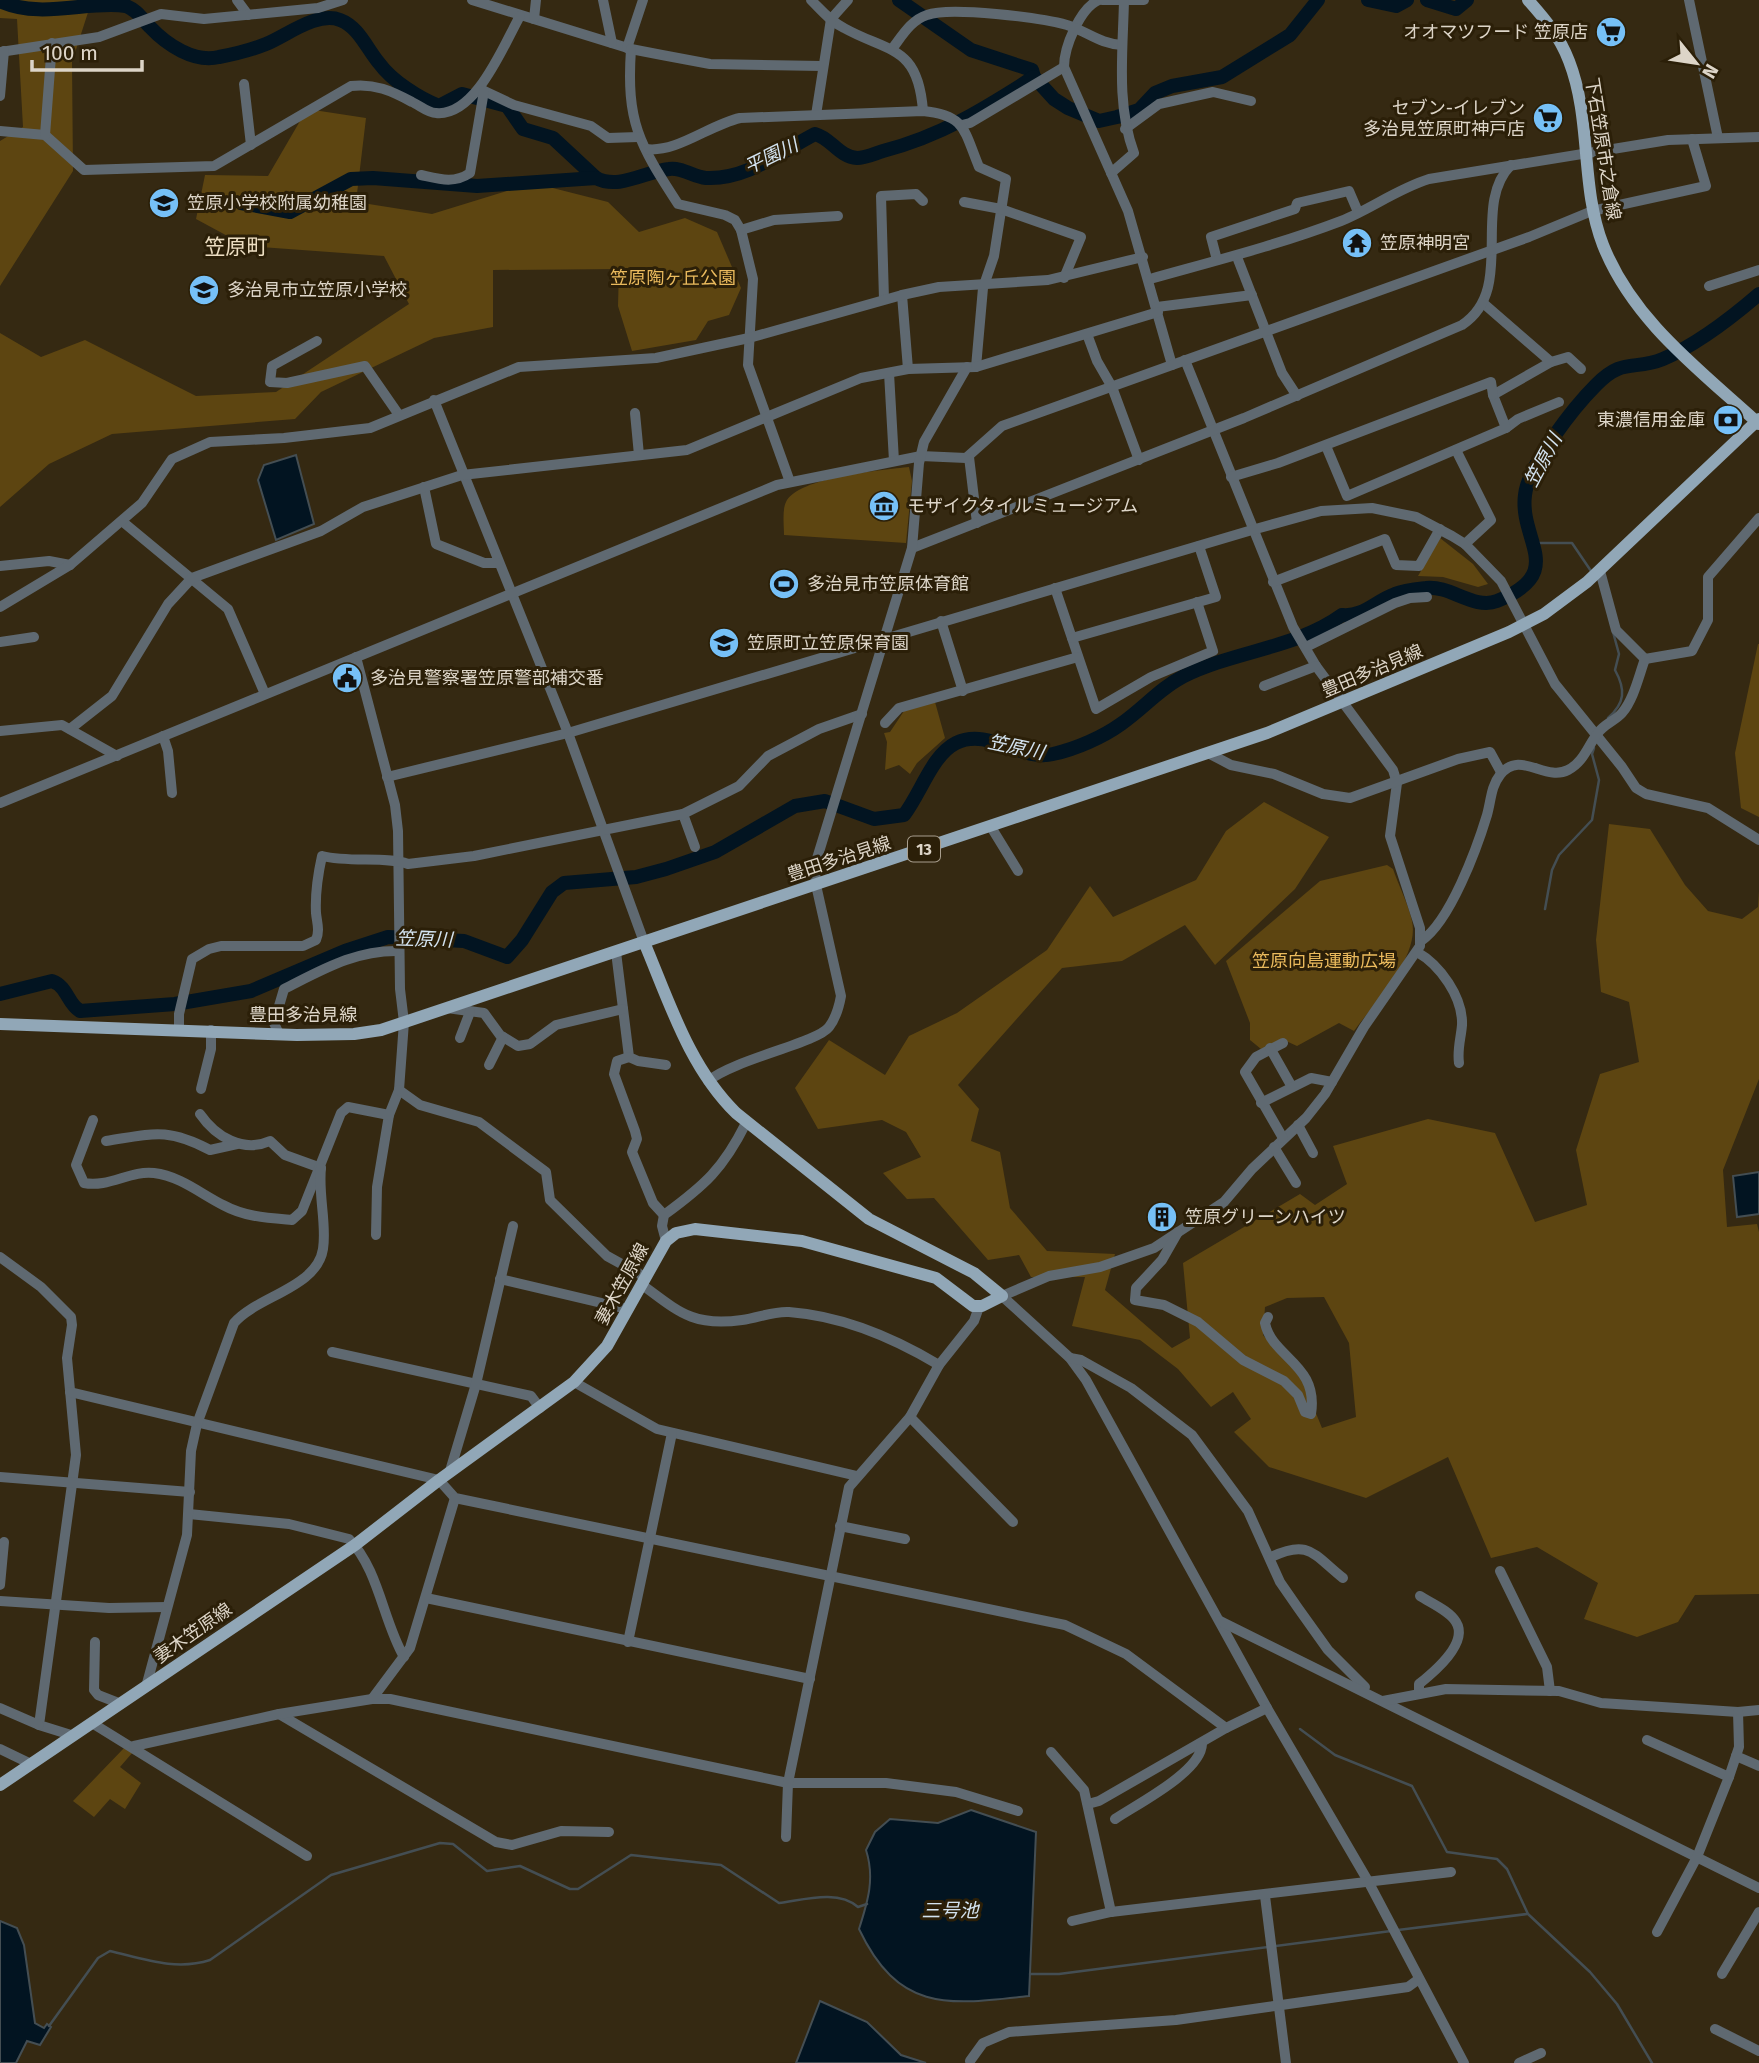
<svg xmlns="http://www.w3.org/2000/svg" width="1759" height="2063" font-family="'Fira Sans','Noto Sans JP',sans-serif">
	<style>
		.green { fill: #5d4511; fill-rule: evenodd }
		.water { fill: #021421; stroke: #444e53; stroke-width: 2 }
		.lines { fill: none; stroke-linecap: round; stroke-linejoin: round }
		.stream { stroke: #444e53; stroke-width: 2.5 }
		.river { stroke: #021421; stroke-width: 14 }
		.minor { stroke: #5f6971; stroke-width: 10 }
		.major { stroke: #91a7b7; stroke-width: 12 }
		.labels { text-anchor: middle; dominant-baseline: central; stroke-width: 6; stroke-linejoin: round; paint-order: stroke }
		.shield { fill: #2b1f08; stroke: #a89e8e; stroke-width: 2 }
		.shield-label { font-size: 16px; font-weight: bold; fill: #ddd5c8 }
		.poi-label { font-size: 18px; fill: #ddd5c8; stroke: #2b1f08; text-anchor: start }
		.street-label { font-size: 18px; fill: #ddd5c8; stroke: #2b1f08 }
		.park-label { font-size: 18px; fill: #eaba5d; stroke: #2b1f08 }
		.water-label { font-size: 19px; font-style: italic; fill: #d3e3f0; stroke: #2b1f08 }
		.quarter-label { font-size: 21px; fill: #eddec2; stroke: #2b1f08 }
	</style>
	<rect width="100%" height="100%" fill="#352912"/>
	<g class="green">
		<path d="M0,0h92l-20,62 1,109 -73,115v-145l23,-14 -6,-108 -17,-1z"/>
		<path d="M307,109l59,9 -10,84 76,12 101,-31 75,19 31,30 46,-14 32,14 24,56 -12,27 -21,6 -12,19 -64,11 -14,-45 1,-37 -126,1v57l-59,11 -113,54 -26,27 -183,15 -63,30 -49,43v-174l41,24 44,-17 111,56 80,-4 133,-88 -25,-48 -138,-10 -50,-27 9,-44 63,1z"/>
		<path d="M909,467l3,14 -6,62 -122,-8c0,-9 -2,-25 2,-33 12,-25 96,-32 123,-35z"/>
		<path d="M1440,538l33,26 15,20 -10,3 -35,-10 -25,-1z"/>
		<path d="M1758,644h1v173l-18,-9 -6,-55z"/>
		<path d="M935,702l10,36 -28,25 -7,11 -11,-9 -14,5 2,-28 -3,-9 6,-1 14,-21z"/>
		<path d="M1264,802l65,35 -34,52 -80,76 -30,-40 -63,36 -60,7 -104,117 21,24 -8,32 29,11 10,56 37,43 68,3 -10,36 67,58 18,-10 -7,-75 117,-69 15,11 32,-21 -14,-38 95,-27 67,14 40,89 52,-17 -11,-55 24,-76 39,-12 -10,-60 -28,-10 -5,-52 13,-116 41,5 35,56 23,26 34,8 16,-12 1,-16v188l-36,91 4,57 30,-3 2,8v362l-64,1 -17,27 -41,15 -53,-18 14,-36 -61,-36 -46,11 -43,-101 -82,41 -97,-31 -35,-35 17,-13 -18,-27 -22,15 -33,-38 -38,-29 -68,-14 13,-49h-54l-12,-22 -31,5 -54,-62 -27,1 -24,-26 38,-16 -15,-25 -24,-12 -64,9 -23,-41 34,-48 56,35 24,-39 48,-23 90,-63 43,-64 23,31 83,-37 30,-49zM1324,1297l25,46 7,74 -34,11 -20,-49 -39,-44 2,-28 22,-9z"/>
		<path d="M1387,865l6,4c6,17 15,35 19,52 8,36 -38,82 -58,110l-15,-8 -42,23 -11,-5 -25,8 -11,-9v-17l-24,-62 94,-80z"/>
		<path d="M125,1747l8,5 -13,15 21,16 -16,26 -15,-10 -16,18 -21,-16z"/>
	</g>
	<g class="water">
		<path d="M296,455l18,69 -38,16 -18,-60 6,-15z"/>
		<path d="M1759,1172v42l-22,3 -4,-41z"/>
		<path d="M971,1810l65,22 -7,164c-81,9 -130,17 -170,-67 9,-28 16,-51 7,-79l9,-18 15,-13 48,4z"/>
		<path d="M0,1921l17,7 7,17 11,78 9,5 3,-4 4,3 -11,18 -13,-4 -11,22h-16z"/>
		<path d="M820,2001l47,21 34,33 25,8h-130z"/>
	</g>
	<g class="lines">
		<g class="stream">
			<path d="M1535,543h37l19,28"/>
			<path d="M1608,718c17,-15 18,-28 7,-48l4,-16 -6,-22"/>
			<path d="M1545,909l7,-39 7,-15 33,-35 7,-40 -7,-26 2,-6"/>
			<path d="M1300,1729l35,26 77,31 35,66 50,7 10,10 21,45 62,58 27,32 35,59"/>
			<path d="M1398,1930l129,-16"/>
			<path d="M1030,1974h29l332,-43"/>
			<path d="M49,2026l49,-68 12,-7c34,8 66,20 100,9l121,-85 109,-32 13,1 34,27 33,-5 50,23h8l53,-34 90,10 58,38c24,-3 59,-14 79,4l9,-3"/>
		</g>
		<g class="river">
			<path d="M899,0l72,50 61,20 2,7 20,22 14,9 31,13 18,-4 22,-7 16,-17 17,-7 50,-9 68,-42 28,-35"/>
			<path d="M1368,0l28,6 11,-6"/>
			<path d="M1427,0l29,9 11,-9"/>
			<path d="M0,1c41,19 89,-1 126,5 11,4 16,13 24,21 17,18 44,36 69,30 16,-3 32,-7 47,-13 20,-8 51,-33 74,-24 19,7 27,29 39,43 13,18 40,35 60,43l23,-12 45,12 16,23 30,9 43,40"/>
			<path d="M241,203l49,9 61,-33 22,-1 104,8 119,-8c23,12 48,-6 73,-9 13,-2 24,8 37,9 41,2 74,-26 109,-44 16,4 24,23 42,24 8,0 19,-5 26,-7 58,-15 101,-42 151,-74"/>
			<path d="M0,994l52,-13c16,6 15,22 28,30l95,-7 76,-13 94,-40 43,-14 76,4 43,16 15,-17 30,-48 12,-9 72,-6 30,-8 49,-17 80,-46 30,-5 49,18 30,-4c17,-22 28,-60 52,-72 33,-16 65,19 97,11 23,-5 50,-17 68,-30 23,-16 39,-36 63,-48 50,-25 113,-28 158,-61 22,2 33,-14 53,-21 9,-4 21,-5 31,-6 24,-3 48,22 71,13 71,-29 22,-60 28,-106 3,-30 50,-89 71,-110 27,-28 38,-14 67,-26 35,-15 67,-40 96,-65"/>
		</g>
		<g class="minor">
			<path d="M237,0l11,15"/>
			<path d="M472,0l159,49 31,6 48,9 112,2"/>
			<path d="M603,0l9,43"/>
			<path d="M811,0c10,10 20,22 33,28 45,25 74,17 79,83"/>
			<path d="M1099,0c-19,8 -35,47 -35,67l64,144 44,154"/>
			<path d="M1102,0h42"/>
			<path d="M1689,0l29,138"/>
			<path d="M534,19l2,-19"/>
			<path d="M627,48l16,-48"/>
			<path d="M631,49c-5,73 8,95 47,155l47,11 10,5 6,10 12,49 -5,86 42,117"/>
			<path d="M892,49c10,-13 19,-29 35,-34 23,-9 115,3 140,10 21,7 33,19 55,20"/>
			<path d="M0,52l99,-15 62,-23 43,5 114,-11 25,-8"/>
			<path d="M244,84l7,61"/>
			<path d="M480,89l34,16 77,21 17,12 30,-1"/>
			<path d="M0,96l4,-45"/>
			<path d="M816,115l15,-96 17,-19"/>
			<path d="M962,125l8,-2 94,-56"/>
			<path d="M1125,129l34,-25 54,-12 38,9"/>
			<path d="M0,131l45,4 39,35 130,-4 137,-80c23,-3 41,5 61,16 7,3 16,11 24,11 40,4 68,-69 84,-97"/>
			<path d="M45,135l7,-92"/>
			<path d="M646,149c31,4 63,-24 94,-31l183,-7c43,4 41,20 56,56l27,12 -12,77 -11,32 -7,79"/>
			<path d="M1111,173l23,-20c-18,-48 -11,-103 -10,-153"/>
			<path d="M421,175c18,4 33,9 49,-2l14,-82"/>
			<path d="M964,202l37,7 80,28 -17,41"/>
			<path d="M741,230l33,-10 64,-4"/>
			<path d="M1237,257l45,116 15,23"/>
			<path d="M1217,260l-6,-23 84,-28 2,-6 52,-12 9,21"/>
			<path d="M1150,279c64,-18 128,-34 191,-58 30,-12 56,-32 88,-42l239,-39 91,-3"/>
			<path d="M1709,286l50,-16"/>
			<path d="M902,295l6,74"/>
			<path d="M884,299l-3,-103 35,-2 7,7"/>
			<path d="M1157,307l95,-12"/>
			<path d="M1087,334l10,27 15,26 27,73"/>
			<path d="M317,341l-45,25 -2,16 17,1 78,-17 34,49"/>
			<path d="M1185,360l108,267 23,39 77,104 4,13 -7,53 30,92v18l-56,81 -39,67 -19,24 -54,51 -28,33 -70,46 -54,19 -51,9 -47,20 68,62 16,22 181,328 101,173 96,182"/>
			<path d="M1551,362l17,-5 13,12"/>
			<path d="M889,373l5,88"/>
			<path d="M434,400l134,333 76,209"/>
			<path d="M635,413l4,42"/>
			<path d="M1506,428l12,-9 41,-17"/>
			<path d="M1326,446l21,50 159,-68 -13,-33 58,-33 -68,-59"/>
			<path d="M1456,450l35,70 -26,24"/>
			<path d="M969,457l8,66"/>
			<path d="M1231,477l47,-14 213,-81 2,13"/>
			<path d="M424,487l12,57 48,19h14"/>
			<path d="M123,522l105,87 37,85"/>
			<path d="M912,548l332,-130 218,-93c55,-36 8,-119 49,-160"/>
			<path d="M0,566l49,-5 21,4"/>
			<path d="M1600,571l16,59 29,29"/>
			<path d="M1273,582l112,-43 11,26 23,1 21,-37"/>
			<path d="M1055,588l41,121 55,-32 62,-26 -16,-49"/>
			<path d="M0,607l70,-42 72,-62 30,-44 38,-17 74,-4 86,-10 149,-61 137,-9 93,-20 153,-43 37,-8 109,-7 95,-23"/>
			<path d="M941,621l22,70"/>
			<path d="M1072,638l144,-41 -17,-51"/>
			<path d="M0,642l34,-5"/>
			<path d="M1306,647l89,-44 15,-5 17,-1"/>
			<path d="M356,657l39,148 3,26 2,158 4,33 -5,68 -10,25 -12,72 -1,48"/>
			<path d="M1645,659l47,-8 16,-31v-43l51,-59"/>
			<path d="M1264,686l52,-20"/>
			<path d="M885,723l14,-15 179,-51"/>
			<path d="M70,729l42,-33 56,-92 24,-26 129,-47 42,-24 99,-32 225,-25 174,-72 47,-9 68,-2 182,-55"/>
			<path d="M0,731l62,-6 55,31"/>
			<path d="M163,736l5,15 4,42"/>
			<path d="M1208,753l23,12 43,9 49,20 27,4 108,-39 32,-7 11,20"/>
			<path d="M387,777l181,-44 684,-203 69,-19 51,-3 44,9 36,19 13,8 36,37 54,103 67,83 14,21 10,6 62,14 51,32"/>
			<path d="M0,803l777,-318 144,-29 45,2 36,-32 527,-189 63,-26 114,-25 -14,-47"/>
			<path d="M683,814l12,33"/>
			<path d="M991,827l27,44"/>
			<path d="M1421,941c29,-19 56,-93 66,-126 4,-14 4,-29 13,-40 20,-26 45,7 68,-5 16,-8 20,-25 30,-37 6,-9 17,-12 24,-20 12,-14 17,-38 23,-54"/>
			<path d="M616,952l13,105 9,4 28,4"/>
			<path d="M1417,952c23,13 46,45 45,73 -1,13 -5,24 -3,38"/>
			<path d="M447,1008l37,5 16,22 18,11 12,-2 26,-19 67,-16"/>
			<path d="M179,1029v-15l13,-55 17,-10 12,-3h82l13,-6c4,-10 1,-17 0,-27 -1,-19 2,-39 6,-57 28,7 64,0 86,8l66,-8 209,-42 56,-28 29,-30 51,-27 43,-15"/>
			<path d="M279,1034l-5,-11 10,-34c38,-19 71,-39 115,-38"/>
			<path d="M460,1038l10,-26"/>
			<path d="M1283,1043l-27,14 -11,15 38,66"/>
			<path d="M1270,1048l22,39"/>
			<path d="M629,1057l-12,4 -3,13 21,57 2,8 -5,13 21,51 11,12"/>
			<path d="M489,1065l14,-28"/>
			<path d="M708,1081c27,-22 109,-38 121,-54 7,-9 10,-20 12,-31l-25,-111 -1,-20 97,-317 7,-85 5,-21 43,-75"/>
			<path d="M201,1089l10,-40v-19"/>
			<path d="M399,1090l21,15 59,17 67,50 4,28 57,56 38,21"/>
			<path d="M1261,1103l50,-25 21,4"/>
			<path d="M200,1114c16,23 43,39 70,27l15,14 36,13"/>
			<path d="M93,1120l-17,45 8,18c24,5 47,-13 70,-10 26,3 47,21 69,32 22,12 45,13 69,15l10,-9 39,-98 7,-6 41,8"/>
			<path d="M1298,1125l15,28"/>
			<path d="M106,1141c46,-7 60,-14 104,9l27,-6"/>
			<path d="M1274,1147l22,36"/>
			<path d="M1178,1232l-16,28 -26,28 -1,12 29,5 34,17 45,38 41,21 14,14 7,17 6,2c8,-50 -39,-56 -46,-91l3,-6"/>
			<path d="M666,1241l-4,-15 2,-11c41,-30 59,-46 82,-92"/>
			<path d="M0,1257l41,30 30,30 1,8 -5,33 9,97 -37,270 32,10"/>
			<path d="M500,1279l127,30"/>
			<path d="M641,1284c38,28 52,43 101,36 16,-2 31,-9 47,-8 54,4 105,26 150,53"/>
			<path d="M332,1352l199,44 9,12"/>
			<path d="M1070,1358l11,2 50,28 61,47 56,76 32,71 18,26 30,42 37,37"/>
			<path d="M574,1382l83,47 200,47"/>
			<path d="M70,1392l369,88 16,18 610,127 61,29 100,74 41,-20"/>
			<path d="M910,1417l103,105"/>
			<path d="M450,1471l26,-87 37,-158"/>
			<path d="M0,1477l190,15"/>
			<path d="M189,1514l100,10 60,15c30,31 34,82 55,118"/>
			<path d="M840,1526l65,13"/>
			<path d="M1271,1557c38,-18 42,-3 72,21"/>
			<path d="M1500,1571l47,96 3,24"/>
			<path d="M0,1585l4,-43"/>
			<path d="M426,1598l384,81"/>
			<path d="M0,1601l109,7 58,-1"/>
			<path d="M1220,1621l539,267"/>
			<path d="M95,1642l-1,48 4,5 23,9"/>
			<path d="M628,1642l44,-209"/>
			<path d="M146,1687l41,-152 4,-84 6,-27 37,-101c23,-27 83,-35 89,-74 4,-25 -5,-54 -2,-81"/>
			<path d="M1419,1693v-9c15,-12 50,-41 37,-62 -6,-11 -25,-19 -36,-26"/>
			<path d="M372,1699l38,-51 45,-150"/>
			<path d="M1383,1701l63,-12 113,2 42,12 137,9 21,-2"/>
			<path d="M0,1708l39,17"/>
			<path d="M279,1714l217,128 16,3 49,-14 48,1"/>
			<path d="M92,1723l215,133"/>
			<path d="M1647,1740l82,37"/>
			<path d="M134,1746l145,-32 93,-15h18l398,84h98l70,9 62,19"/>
			<path d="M0,1749l29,14"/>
			<path d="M1051,1752l33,38 27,122"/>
			<path d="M1736,1756l23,10"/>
			<path d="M1088,1804l11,-3 127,-73"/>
			<path d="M1115,1819c22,-15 86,-47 87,-75"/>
			<path d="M786,1837l2,-54 61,-296 61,-70 29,-52 35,-44 5,-14"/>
			<path d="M1265,1896l21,167"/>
			<path d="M1072,1921l39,-9 340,-40"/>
			<path d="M1657,1932l40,-75 32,-80 10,-30 -1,-35"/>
			<path d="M1722,1974l37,-62"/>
			<path d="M1715,2029l44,22"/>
			<path d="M970,2061l13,-18 26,-11 167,-12 232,-33 11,-8"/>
			<path d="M1519,2063l22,-10"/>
		</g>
		<g class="major">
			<path d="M1528,0c17,19 32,37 41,61 23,59 11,125 34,184 30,76 97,125 156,179"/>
			<path d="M0,1024l297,11 57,-1 27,-4 886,-297 242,-101 35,-18 43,-32 172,-163"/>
			<path d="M0,1785l355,-240 84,-65 135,-98 33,-36 59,-105 10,-8 19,-4 107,12 134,37 37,28h9l20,-10 -28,-23 -105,-54 -133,-106c-47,-46 -67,-112 -92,-171"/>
		</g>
	</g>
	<defs>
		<g id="supermarket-disc" transform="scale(1.575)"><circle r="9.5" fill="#76c0f7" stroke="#2b1f08"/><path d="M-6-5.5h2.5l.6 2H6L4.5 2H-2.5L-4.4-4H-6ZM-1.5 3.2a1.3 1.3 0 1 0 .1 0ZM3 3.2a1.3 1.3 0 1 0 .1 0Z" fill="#111"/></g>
		<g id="school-disc" transform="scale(1.575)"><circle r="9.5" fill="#76c0f7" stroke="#2b1f08"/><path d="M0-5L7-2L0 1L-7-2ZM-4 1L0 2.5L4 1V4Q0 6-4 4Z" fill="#111"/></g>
		<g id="temple-disc" transform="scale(1.575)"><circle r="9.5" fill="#76c0f7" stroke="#2b1f08"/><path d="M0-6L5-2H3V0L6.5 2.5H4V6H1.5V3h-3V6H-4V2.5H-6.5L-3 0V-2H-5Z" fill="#111"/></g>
		<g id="bank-disc" transform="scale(1.575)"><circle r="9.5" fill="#76c0f7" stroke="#2b1f08"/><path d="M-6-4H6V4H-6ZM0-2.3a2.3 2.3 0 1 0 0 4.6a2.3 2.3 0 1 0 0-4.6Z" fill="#111"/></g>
		<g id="museum-disc" transform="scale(1.575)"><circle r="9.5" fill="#76c0f7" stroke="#2b1f08"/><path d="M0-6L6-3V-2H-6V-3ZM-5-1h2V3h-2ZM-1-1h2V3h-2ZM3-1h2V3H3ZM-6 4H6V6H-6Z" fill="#111"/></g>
		<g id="stadium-disc" transform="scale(1.575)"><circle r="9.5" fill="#76c0f7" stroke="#2b1f08"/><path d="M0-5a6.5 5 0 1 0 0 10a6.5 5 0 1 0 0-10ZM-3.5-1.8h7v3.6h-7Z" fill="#111"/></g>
		<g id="civic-disc" transform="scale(1.575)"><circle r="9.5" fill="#76c0f7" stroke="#2b1f08"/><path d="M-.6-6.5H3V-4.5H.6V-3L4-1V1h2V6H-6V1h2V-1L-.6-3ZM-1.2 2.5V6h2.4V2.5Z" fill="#111"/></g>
		<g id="building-disc" transform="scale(1.575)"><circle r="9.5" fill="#76c0f7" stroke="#2b1f08"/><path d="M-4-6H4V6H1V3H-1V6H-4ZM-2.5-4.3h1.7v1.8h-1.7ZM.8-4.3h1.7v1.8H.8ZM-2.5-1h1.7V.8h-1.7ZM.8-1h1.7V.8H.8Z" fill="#111"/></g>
	</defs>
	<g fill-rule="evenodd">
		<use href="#supermarket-disc" x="1611" y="32"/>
		<use href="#supermarket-disc" x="1548" y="118"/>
		<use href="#school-disc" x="164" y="203"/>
		<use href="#temple-disc" x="1357" y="243"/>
		<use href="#school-disc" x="204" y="290"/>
		<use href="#bank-disc" x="1728" y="420"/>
		<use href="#museum-disc" x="884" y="506"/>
		<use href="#stadium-disc" x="784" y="584"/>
		<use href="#school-disc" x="724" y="643"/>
		<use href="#civic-disc" x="347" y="678"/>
		<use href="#building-disc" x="1162" y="1217"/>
	</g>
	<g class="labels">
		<rect class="shield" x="908" y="836.5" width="32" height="25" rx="5"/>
		<g class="shield-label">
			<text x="924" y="849">13</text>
		</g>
		<g class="poi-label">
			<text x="1588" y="32" text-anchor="end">オオマツフード 笠原店</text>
			<text x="1525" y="108" text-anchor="end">セブン-イレブン<tspan x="1525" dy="21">多治見笠原町神戸店</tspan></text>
			<text x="187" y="203">笠原小学校附属幼稚園</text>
			<text x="1380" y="243">笠原神明宮</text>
			<text x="227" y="290">多治見市立笠原小学校</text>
			<text x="1705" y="420" text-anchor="end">東濃信用金庫</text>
			<text x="907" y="506">モザイクタイルミュージアム</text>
			<text x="807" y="584">多治見市笠原体育館</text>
			<text x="747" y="643">笠原町立笠原保育園</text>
			<text x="370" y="678">多治見警察署笠原警部補交番</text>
			<text x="1185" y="1217">笠原グリーンハイツ</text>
		</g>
		<g class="street-label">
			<text transform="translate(1603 149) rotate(81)">下石笠原市之倉線</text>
			<text transform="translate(1372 671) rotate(-23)">豊田多治見線</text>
			<text transform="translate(839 859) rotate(-18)">豊田多治見線</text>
			<text x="303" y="1015">豊田多治見線</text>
			<text transform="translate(622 1284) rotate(-61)">妻木笠原線</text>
			<text transform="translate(193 1633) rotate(-35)">妻木笠原線</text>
		</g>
		<g class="park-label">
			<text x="673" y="278">笠原陶ヶ丘公園</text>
			<text x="1324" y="961">笠原向島運動広場</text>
		</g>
		<g class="water-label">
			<text transform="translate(771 156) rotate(-26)">平園川</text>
			<text transform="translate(1543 460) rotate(-62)">笠原川</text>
			<text transform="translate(1016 747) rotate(12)">笠原川</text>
			<text transform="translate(424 939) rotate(2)">笠原川</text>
			<text x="950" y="1910">三号池</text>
		</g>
		<g class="quarter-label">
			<text x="236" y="247">笠原町</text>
		</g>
	</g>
	<g transform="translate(1696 63) rotate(120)" stroke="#2b1f08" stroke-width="5" paint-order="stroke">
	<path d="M0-5L12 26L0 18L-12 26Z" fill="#ddd5c8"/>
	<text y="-10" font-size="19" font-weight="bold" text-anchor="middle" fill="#ddd5c8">N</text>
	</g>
	<path d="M32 60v10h110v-10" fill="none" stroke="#ddd5c8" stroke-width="3.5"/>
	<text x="42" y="60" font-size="21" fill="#ddd5c8" stroke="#2b1f08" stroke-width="5" paint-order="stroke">100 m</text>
</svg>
